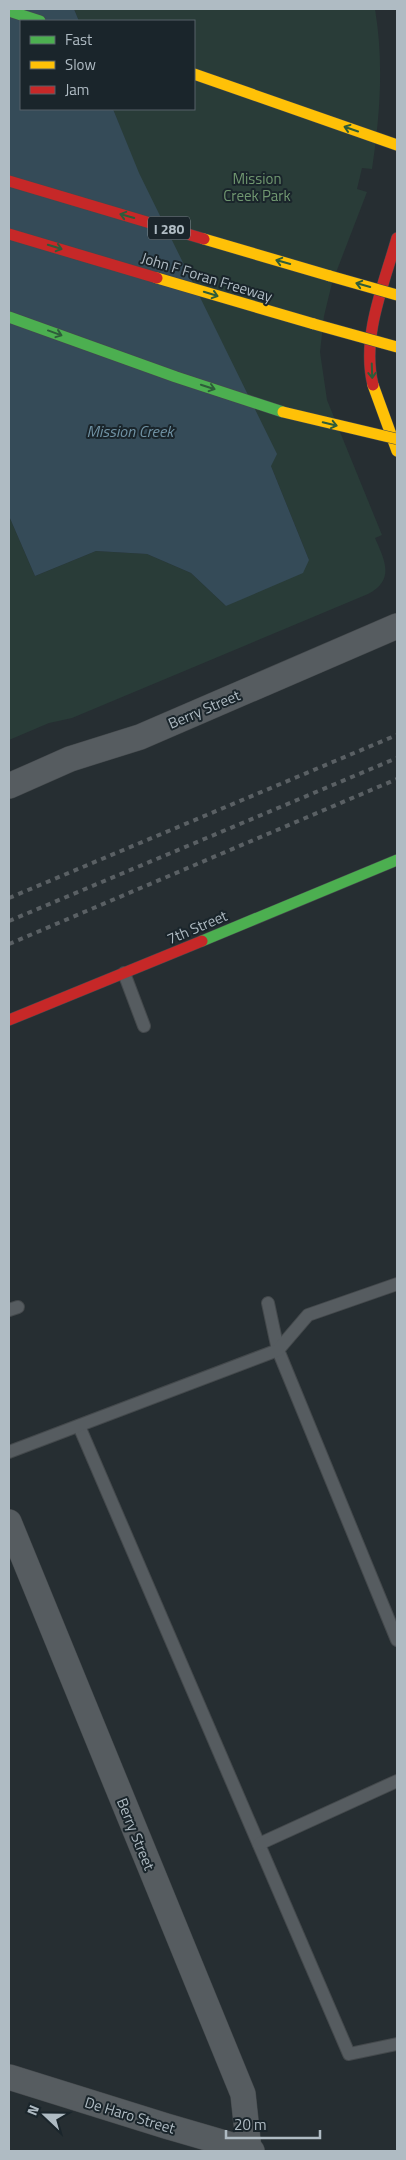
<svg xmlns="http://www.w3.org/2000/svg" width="406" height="2160" font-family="'Titillium Web',sans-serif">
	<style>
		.green { fill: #293c38 }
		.water { fill: #354b58 }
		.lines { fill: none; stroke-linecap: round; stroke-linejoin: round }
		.lane-casing { stroke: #44494c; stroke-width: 14 }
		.street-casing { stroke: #44494c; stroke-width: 26 }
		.fast-casing { stroke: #44494c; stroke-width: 12 }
		.slow-casing { stroke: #44494c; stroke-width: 12 }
		.jam-casing { stroke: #44494c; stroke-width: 12 }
		.lane { stroke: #565c60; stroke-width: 12 }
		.street { stroke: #565c60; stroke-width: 25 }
		.fast { stroke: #4caf50; stroke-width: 11 }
		.slow { stroke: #ffc107; stroke-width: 11 }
		.jam { stroke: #c62828; stroke-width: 11 }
		.rail { stroke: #5a6064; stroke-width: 4; stroke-dasharray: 5 5; stroke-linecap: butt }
		.slow-bridge-casing { stroke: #43494d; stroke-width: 12; stroke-linecap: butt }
		.slow-bridge { stroke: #ffc107; stroke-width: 11 }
		.oneway { stroke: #2e5c3a }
		.labels { text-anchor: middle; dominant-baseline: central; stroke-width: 4; stroke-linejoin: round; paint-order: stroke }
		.shield { fill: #1a252b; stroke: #828e95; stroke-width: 1 }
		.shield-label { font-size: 14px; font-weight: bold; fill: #afbbc3 }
		.park-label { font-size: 15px; fill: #709770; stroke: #1a252b }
		.street-label { font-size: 15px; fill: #afbbc3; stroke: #1a252b }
		.water-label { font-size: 16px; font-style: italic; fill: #7193a5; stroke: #1a252b }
	</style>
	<rect width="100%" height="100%" fill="#262e32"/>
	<path class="green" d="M74,9h301c9,54 5,106 -3,160l-10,-1 -5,21 10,3 -35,91 -8,33 -4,36 7,48 55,135 -7,3c10,23 20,42 -7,56l-296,124 -23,5 -40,17v-224l26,60 61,-25 51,3 44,19 35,33 83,-46 -38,-94 -133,-293 -25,-64h81v-88h-115z"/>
	<path class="water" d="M9,9h65l5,12h-58v88h92l26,64 138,281 -6,12 38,94 -6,13 -77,33 -35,-33 -44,-19 -51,-3 -61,25 -26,-60z"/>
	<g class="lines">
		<g class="lane-casing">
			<g id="lane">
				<path d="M124,973l20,53"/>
				<path d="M268,1303l10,47 119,290"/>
				<path d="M9,1310l9,-3"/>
				<path d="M79,1426l270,628 48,-10"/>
				<path d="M9,1452l269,-102 30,-35 89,-31"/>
				<path d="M259,1844l138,-63"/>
			</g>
		</g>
		<g class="street-casing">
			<g id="street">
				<path d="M9,786l61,-27 70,-22 257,-111"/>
				<path d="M9,1522l234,572 6,56"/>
				<path d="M9,2077l157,49 86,25"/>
			</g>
		</g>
		<g class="fast-casing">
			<g id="fast">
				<path d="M9,11l31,10"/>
				<path d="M9,317l167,60 107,35"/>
				<path d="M202,941l195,-81"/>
			</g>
		</g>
		<g class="slow-casing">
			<g id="slow">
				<path d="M194,74l203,71"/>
				<path d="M204,239l126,37"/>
				<path d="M157,278l157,46"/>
				<path d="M373,385l24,66"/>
			</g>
		</g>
		<g class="jam-casing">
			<g id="jam">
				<path d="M9,181l195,58"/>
				<path d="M9,234l148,44"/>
				<path d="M373,385c-12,-48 11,-101 24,-147"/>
				<path d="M9,1020l193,-79"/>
			</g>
		</g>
		<use href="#lane" class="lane"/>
		<use href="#street" class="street"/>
		<use href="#fast" class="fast"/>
		<use href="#slow" class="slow"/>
		<use href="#jam" class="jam"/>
		<g class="rail">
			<path d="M9,898l388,-163"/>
			<path d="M9,921l388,-163"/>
			<path d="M9,944l388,-165"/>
		</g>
		<g class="slow-bridge-casing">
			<g id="slow-bridge">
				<path d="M330,276l67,19"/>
				<path d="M314,324l83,23"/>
				<path d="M283,412l114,27"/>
			</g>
		</g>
		<use href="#slow-bridge" class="slow-bridge"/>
	</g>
	<defs><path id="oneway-shaft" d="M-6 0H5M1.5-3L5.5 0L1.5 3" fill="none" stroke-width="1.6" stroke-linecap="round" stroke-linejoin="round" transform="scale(1.25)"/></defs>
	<g class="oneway">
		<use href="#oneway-shaft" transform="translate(351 129) rotate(-161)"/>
		<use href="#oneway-shaft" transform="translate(127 216) rotate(-164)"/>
		<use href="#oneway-shaft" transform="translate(55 247) rotate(17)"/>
		<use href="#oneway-shaft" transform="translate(283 262) rotate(-164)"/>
		<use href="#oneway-shaft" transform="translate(363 285) rotate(-164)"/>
		<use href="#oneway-shaft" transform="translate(211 294) rotate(17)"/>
		<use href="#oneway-shaft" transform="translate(55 333) rotate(20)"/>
		<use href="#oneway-shaft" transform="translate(372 371) rotate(88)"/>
		<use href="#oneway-shaft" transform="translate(208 387) rotate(18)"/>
		<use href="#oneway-shaft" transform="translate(330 424) rotate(14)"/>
	</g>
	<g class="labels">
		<rect class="shield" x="148" y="216.5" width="42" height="23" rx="4"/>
		<g class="shield-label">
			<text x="169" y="228">I 280</text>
		</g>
		<g class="park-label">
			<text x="257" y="178">Mission<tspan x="257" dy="17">Creek Park</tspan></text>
		</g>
		<g class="street-label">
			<text transform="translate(207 277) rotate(17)">John F Foran Freeway</text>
			<text transform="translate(204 709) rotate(-23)">Berry Street</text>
			<text transform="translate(197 927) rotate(-23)">7th Street</text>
			<text transform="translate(136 1834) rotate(68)">Berry Street</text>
			<text transform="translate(130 2115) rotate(17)">De Haro Street</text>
		</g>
		<g class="water-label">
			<text x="130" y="431">Mission Creek</text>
		</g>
	</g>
	<rect width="406" height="2160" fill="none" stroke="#afbbc3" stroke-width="20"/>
	<rect x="20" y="20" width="175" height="90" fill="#1a252b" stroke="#566168"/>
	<rect x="30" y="36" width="25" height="8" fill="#4caf50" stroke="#566168"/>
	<text x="65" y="45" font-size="15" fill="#afbbc3">Fast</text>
	<rect x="30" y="61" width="25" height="8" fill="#ffc107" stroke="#566168"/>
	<text x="65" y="70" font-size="15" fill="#afbbc3">Slow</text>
	<rect x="30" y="86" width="25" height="8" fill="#c62828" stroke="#566168"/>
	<text x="65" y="95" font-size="15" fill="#afbbc3">Jam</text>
	<g transform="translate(45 2115) rotate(292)" stroke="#1a252b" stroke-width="4" paint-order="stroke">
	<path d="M0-4L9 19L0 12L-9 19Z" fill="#afbbc3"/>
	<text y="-8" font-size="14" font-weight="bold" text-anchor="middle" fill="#afbbc3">N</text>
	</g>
	<path d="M226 2130v8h94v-8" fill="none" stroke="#afbbc3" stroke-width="2.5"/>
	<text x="234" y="2130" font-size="15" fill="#afbbc3" stroke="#1a252b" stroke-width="4" paint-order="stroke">20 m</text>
</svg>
